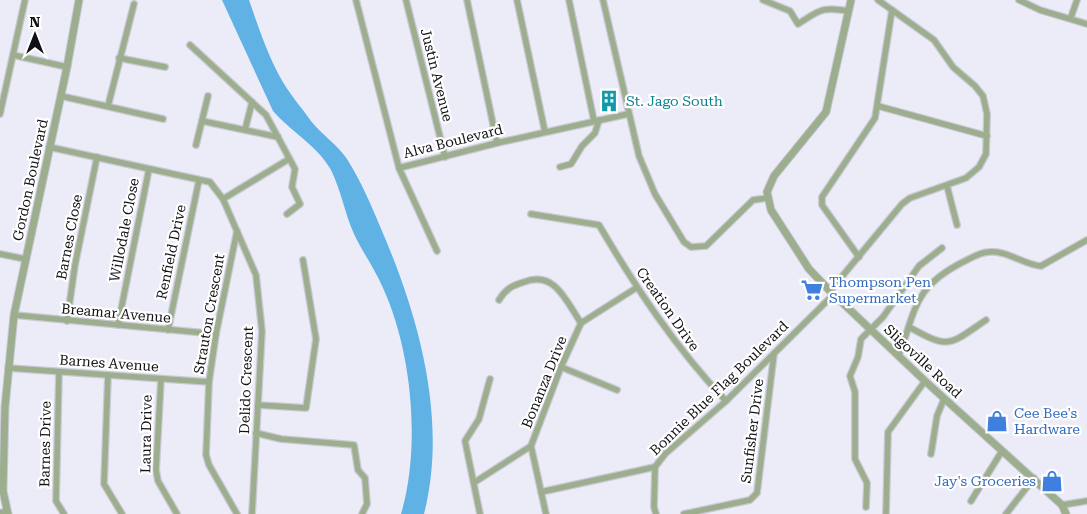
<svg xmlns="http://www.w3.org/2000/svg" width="1087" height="514" font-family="'Roboto Serif',serif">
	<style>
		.water { fill: #60b2e5 }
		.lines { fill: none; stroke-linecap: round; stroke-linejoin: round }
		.minor-casing { stroke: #c8c9d4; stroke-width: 8 }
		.tertiary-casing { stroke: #c8c9d4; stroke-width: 9 }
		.minor { stroke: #9cae8e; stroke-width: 5.5 }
		.tertiary { stroke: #9cae8e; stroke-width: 7 }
		.labels { text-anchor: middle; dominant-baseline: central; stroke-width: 4.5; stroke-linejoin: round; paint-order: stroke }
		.street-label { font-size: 14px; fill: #111115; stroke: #fff }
		.culture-label { font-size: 14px; fill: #0d838f; stroke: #fff; text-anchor: start }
		.shop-label { font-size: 14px; fill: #366cbe; stroke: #fff; text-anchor: start }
	</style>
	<rect width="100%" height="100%" fill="#ebecf8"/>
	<path class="water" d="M222,0h27c9,26 18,53 31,77 8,15 21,30 31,44 10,13 27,24 36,38 14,22 25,48 35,72 37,86 66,189 42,283h-23c20,-67 11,-163 -18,-226 -8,-19 -20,-35 -29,-54 -9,-20 -13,-44 -23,-64 -14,-25 -40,-38 -58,-59z"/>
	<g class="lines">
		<g class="minor-casing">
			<g id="minor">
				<path d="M356,0l43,168 38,83"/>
				<path d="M406,0l39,157"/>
				<path d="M467,0l30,143"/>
				<path d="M517,0l28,132"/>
				<path d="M569,0l25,121"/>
				<path d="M603,0l36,156 16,38 29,48 7,5 15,-1 47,-46 14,-2"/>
				<path d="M763,0l27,11 8,13c21,-13 23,-18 50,-13"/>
				<path d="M1019,0l21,10 47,14"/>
				<path d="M1071,17l6,-17"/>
				<path d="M190,45l76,70 29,54 -3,18 8,17 -13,10"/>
				<path d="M13,55l54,12"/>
				<path d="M119,58l46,9"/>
				<path d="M61,96l102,23"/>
				<path d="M108,106l26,-102"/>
				<path d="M878,106l109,30"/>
				<path d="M0,114l25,-114"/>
				<path d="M202,121l76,16"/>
				<path d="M245,130l7,-28"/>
				<path d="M196,145l12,-49"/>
				<path d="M49,147l161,35 13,17 33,76 6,56 -10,183"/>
				<path d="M560,167l11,-3 11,-18 13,-13 4,-13"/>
				<path d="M399,168l98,-25 131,-29"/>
				<path d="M947,186l10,39"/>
				<path d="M223,199l66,-40"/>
				<path d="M531,214l68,11c37,63 76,122 127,176"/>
				<path d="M237,231l-21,103 -7,48 -3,73 3,10 28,49"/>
				<path d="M0,254l25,5"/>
				<path d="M859,257l-37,-52v-8l53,-79 17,-108"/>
				<path d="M830,291l72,-87 8,-6 56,-20 13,-11 7,-13 1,-40 -4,-18 -8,-10 -22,-19 -19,-27 -56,-40"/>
				<path d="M499,300c7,-11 12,-14 25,-18 31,-12 42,19 57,41"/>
				<path d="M14,315l202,19"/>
				<path d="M67,321l8,-56 22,-108"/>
				<path d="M118,325l31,-156"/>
				<path d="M909,327c41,23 40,18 77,-7"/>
				<path d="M168,330l31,-150"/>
				<path d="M899,355c17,-45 14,-67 62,-92 9,-4 18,-11 28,-11 18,-2 35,13 52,14l46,-26"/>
				<path d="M561,367l56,23"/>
				<path d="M8,368l201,14"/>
				<path d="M59,372l-3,129 8,13"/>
				<path d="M108,375l-4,109 18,30"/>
				<path d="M161,379l-5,91 2,11 19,33"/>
				<path d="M258,405l48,3 10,-69 -13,-79"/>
				<path d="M256,433l25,6 73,6 4,25 7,8 2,26 -5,10"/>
				<path d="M931,454l6,-38 7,-17"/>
				<path d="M475,482l56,-36"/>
				<path d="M541,492l114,-25"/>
				<path d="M971,501l31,-50"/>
				<path d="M1062,505l25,-4"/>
				<path d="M866,507l1,-24 -12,-24v-67l-5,-16 8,-19 3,-18 22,-22 36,-51 23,-18"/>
				<path d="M0,513l6,-2"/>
				<path d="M480,514l-15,-73 14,-22 11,-40"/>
				<path d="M546,514l-15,-68 30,-79 20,-44 55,-35"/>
				<path d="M656,514l-2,-7 1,-40 10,-13 61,-53 108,-107"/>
				<path d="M684,514l66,-14 7,-7 17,-139"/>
				<path d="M886,514l2,-82 37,-51"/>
				<path d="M1006,514l28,-36"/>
			</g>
		</g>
		<g class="tertiary-casing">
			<g id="tertiary">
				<path d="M851,0l-25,112 -52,64 -7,16 4,18 38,59 21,22 95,90 137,124 4,9"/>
				<path d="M8,514l-5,-23 2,-84 9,-92 53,-248 12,-67"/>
			</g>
		</g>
		<use href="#minor" class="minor"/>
		<use href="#tertiary" class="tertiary"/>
	</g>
	<defs>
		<g id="building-bare" transform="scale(1.725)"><path d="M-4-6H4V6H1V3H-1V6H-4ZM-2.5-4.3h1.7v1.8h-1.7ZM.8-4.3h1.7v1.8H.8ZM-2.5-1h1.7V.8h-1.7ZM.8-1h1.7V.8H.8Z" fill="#0f9aa8" stroke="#fff" stroke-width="2.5" paint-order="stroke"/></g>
		<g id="supermarket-bare" transform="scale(1.725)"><path d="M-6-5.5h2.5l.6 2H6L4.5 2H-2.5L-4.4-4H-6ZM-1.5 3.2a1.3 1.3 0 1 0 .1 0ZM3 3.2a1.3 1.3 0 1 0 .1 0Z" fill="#3f7fe0" stroke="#fff" stroke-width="2.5" paint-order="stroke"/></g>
		<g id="shop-bare" transform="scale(1.725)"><path d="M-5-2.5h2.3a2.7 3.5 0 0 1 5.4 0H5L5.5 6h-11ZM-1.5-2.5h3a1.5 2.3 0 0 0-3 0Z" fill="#3f7fe0" stroke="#fff" stroke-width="2.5" paint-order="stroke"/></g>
	</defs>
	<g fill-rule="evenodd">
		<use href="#building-bare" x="609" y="101"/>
		<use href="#supermarket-bare" x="812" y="290"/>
		<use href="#shop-bare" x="997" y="421"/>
		<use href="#shop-bare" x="1052" y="481"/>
	</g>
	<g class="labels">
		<g class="street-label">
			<text transform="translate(437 75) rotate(76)">Justin Avenue</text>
			<text transform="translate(453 141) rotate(-14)">Alva Boulevard</text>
			<text transform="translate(30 180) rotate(-78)">Gordon Boulevard</text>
			<text transform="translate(124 230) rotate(-79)">Willodale Close</text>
			<text transform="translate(69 237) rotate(-79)">Barnes Close</text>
			<text transform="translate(171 252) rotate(-78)">Renfield Drive</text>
			<text transform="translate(668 309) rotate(55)">Creation Drive</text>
			<text transform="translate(116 313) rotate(5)">Breamar Avenue</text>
			<text transform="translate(209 314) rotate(-80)">Strauton Crescent</text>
			<text transform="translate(923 361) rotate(43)">Sligoville Road</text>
			<text transform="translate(109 363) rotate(4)">Barnes Avenue</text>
			<text transform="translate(246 380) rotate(-88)">Delido Crescent</text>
			<text transform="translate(544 382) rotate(-68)">Bonanza Drive</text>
			<text transform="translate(719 388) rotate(-44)">Bonnie Blue Flag Boulevard</text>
			<text transform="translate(752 431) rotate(-83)">Sunfisher Drive</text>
			<text transform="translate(146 434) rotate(-89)">Laura Drive</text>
			<text transform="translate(45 444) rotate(-89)">Barnes Drive</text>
		</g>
		<g class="culture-label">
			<text x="626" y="101">St. Jago South</text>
		</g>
		<g class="shop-label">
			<text x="829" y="282">Thompson Pen<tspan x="829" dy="16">Supermarket</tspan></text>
			<text x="1014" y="413">Cee Bee's<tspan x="1014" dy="16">Hardware</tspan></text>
			<text x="1036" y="481" text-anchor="end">Jay's Groceries</text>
		</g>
	</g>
	<g transform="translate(35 35)" stroke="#ffffff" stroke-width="4" paint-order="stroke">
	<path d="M0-4L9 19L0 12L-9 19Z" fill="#111115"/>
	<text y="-8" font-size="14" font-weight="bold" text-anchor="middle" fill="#111115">N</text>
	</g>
</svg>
